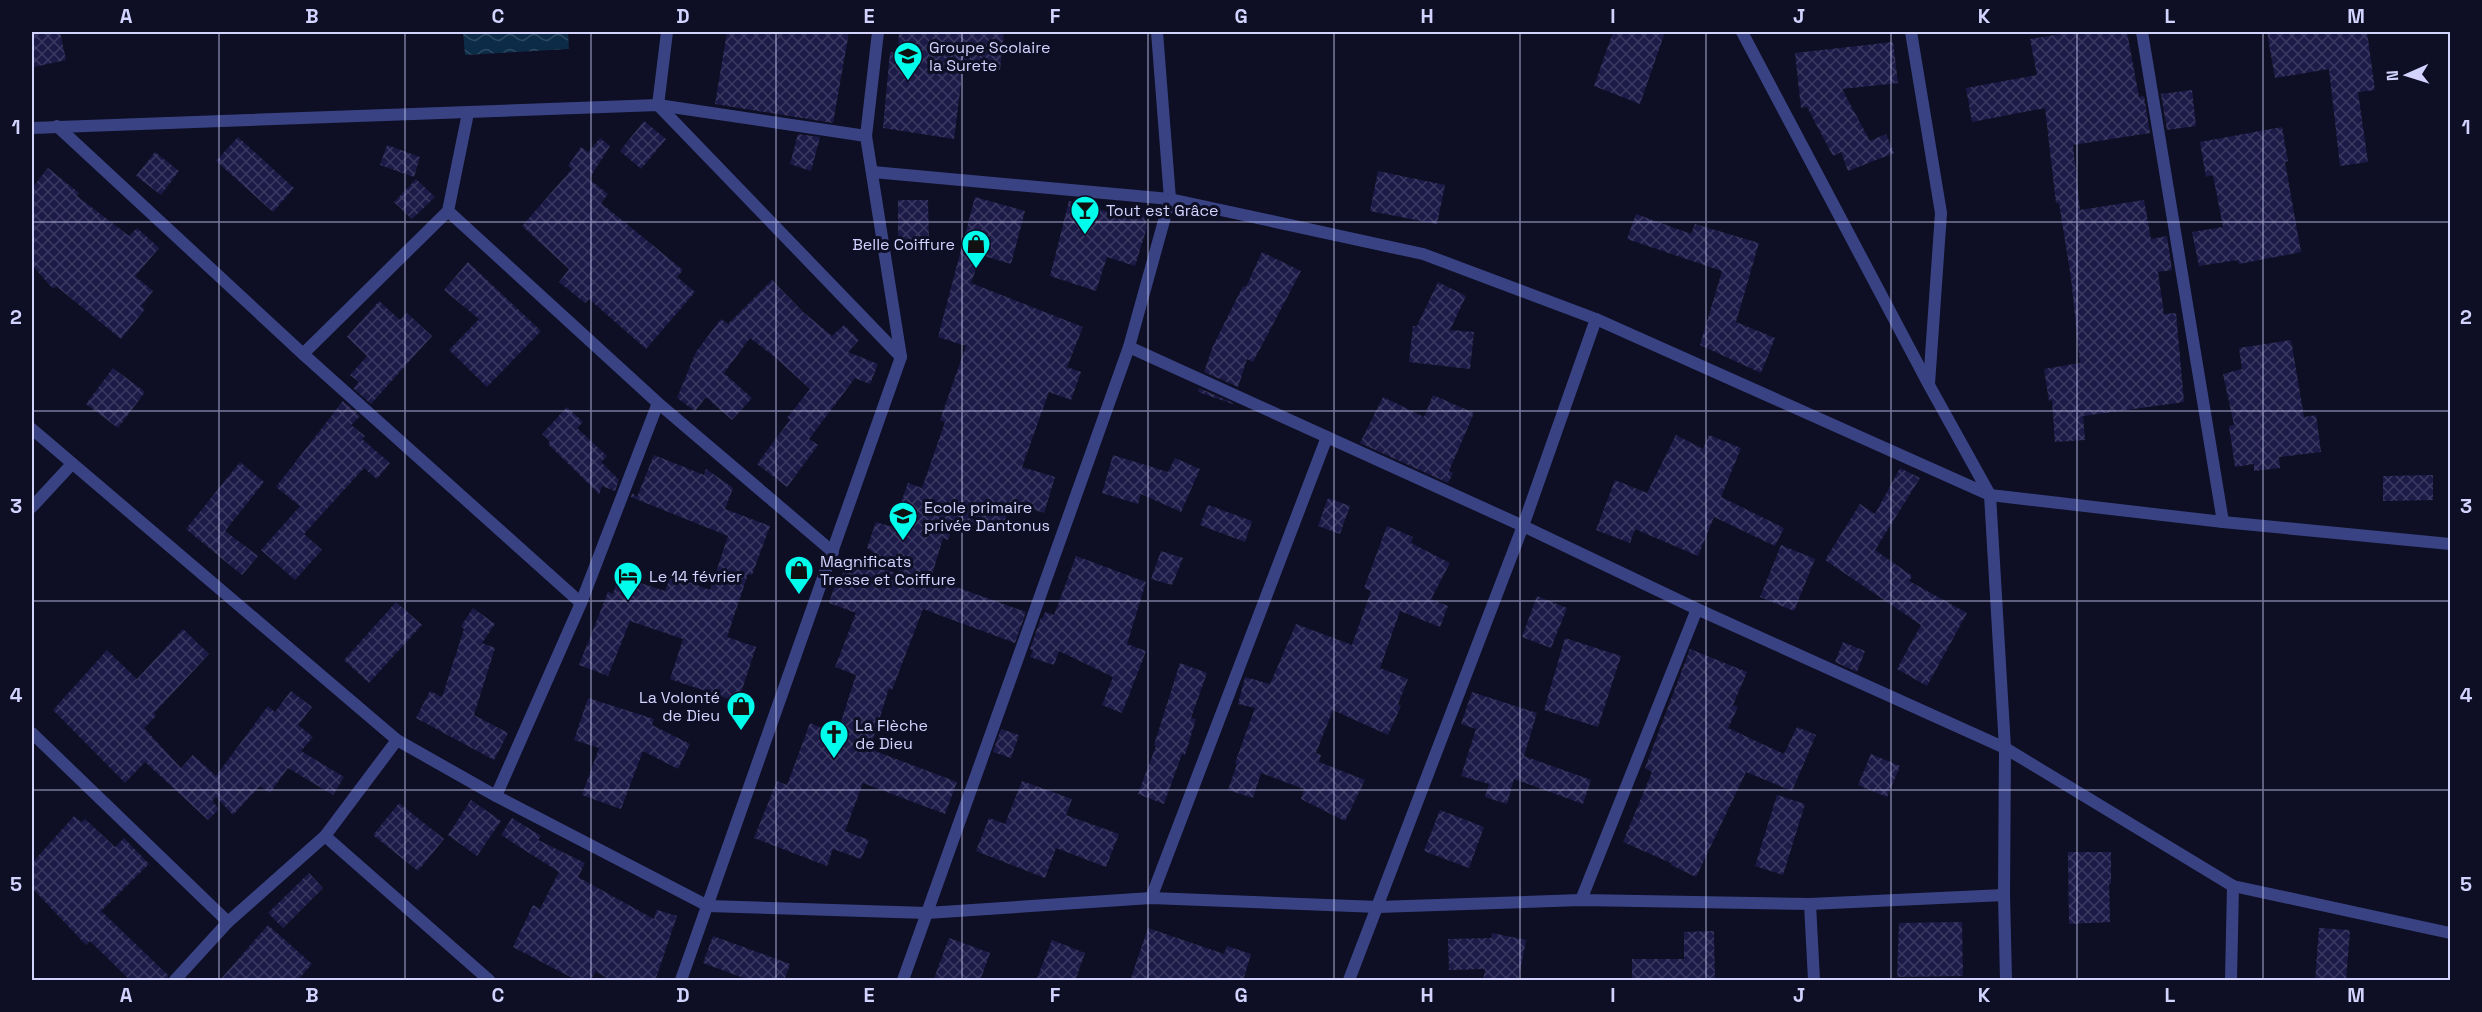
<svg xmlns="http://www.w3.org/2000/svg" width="2482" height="1012" font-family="'Space Grotesk',sans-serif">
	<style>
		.water { fill: url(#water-waves) }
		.building { fill: url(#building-cross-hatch) }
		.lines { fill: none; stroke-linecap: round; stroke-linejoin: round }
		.street { stroke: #394384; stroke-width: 12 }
		.grid { fill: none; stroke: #d2d4ff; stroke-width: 1.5; stroke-opacity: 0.55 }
		.labels { text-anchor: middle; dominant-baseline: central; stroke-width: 6; stroke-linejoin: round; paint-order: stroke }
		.poi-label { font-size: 16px; fill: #d2d4ff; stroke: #0e0e24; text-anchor: start }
		.neatline { fill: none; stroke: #d2d4ff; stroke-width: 2 }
		.grid-label { font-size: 20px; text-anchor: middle; font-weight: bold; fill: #d2d4ff }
	</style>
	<defs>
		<pattern id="water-waves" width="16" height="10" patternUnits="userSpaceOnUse" patternTransform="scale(1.5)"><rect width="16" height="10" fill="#0c2b46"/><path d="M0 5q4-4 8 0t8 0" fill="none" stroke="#2e4962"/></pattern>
		<pattern id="building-cross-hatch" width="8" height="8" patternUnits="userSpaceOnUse" patternTransform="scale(1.5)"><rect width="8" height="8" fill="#1c1a46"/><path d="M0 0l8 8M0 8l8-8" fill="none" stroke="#3c3a62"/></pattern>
	</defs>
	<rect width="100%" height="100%" fill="#0e0e24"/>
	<path class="water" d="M463,32h105l1,17 -104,6z"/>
	<g class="building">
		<path d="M32,32h28l6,28 -32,7 -2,-14z"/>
		<path d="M727,32h122l-16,91 -118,-19z"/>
		<path d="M899,32h105l-4,38 -37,-3 -9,72 -71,-11 7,-76 8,1z"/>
		<path d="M1613,32h52l-25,72 -46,-18z"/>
		<path d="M2073,32h54l12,65 5,-1 6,37 -77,12 7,65 64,-10 7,39 16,-3 5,34 -14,2 6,42 12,-1 8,89 -101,14 2,24 -30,2 -3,-42 -3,1 -5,-32 36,-6 -9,-85 -12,-75h-3l-11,-95 -73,14 -6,-34 71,-13 -7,-36z"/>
		<path d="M2267,32h100l8,58 -17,2 10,70 -28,4 -11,-97 -54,9z"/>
		<path d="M1893,42l5,41 -56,6 28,52 16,-7 8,19 -46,18 -7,-19 -8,4 -26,-49 -6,1 -6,-55z"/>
		<path d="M2192,90l4,36 -29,4 -6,-36z"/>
		<path d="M644,121l22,18 -25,30 -21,-18z"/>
		<path d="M2282,127l6,34 -3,1 16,90 -62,12 -1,-4 -39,6 -7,-34 31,-5 -10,-52 -7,2 -6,-35z"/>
		<path d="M798,134l22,3 -9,34 -21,-7z"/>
		<path d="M238,137l56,51 -21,24 -57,-51z"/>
		<path d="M600,138l10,8 -21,33 19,15 -7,9 82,67 -6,7 18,15 -49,57 -57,-50 -4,4 -26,-21 10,-13 -47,-43 50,-57 -4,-3 13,-19 7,5z"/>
		<path d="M387,145l33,12 -6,20 -34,-12z"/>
		<path d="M155,152l24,19 -18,24 -25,-19z"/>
		<path d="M48,168l31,25 -2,3 52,40 8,-8 22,20 -24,28 18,15 -12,15 4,3 -24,30 -65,-53 -3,3 -21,-24v-77z"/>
		<path d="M1378,171l67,14 -8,39 -67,-13z"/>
		<path d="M416,179l19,18 -23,22 -18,-17z"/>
		<path d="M975,197l50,14 -14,53 -30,-9 -10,28 112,44 -16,40 14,5 -10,28 -22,-8 -27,75 33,10 -11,36 -33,-11 -11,32 -44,-16 -8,22 -5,-2 -12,40 95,34 -11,31 -92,-34 -31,81 -3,-2 -18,58 5,2 -1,3 82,31 -12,32 -82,-31 -18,48 24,9 -8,19 -28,-10 -6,17 -73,-28 23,-57 10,4 23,-62 27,11 19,-59 -21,-8 21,-54 -27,-10 9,-28 4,1 6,-20 59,21 -40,-29 9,-26 16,5 16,-44 14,5 23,-66 -5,-2 26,-74 -28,-9z"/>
		<path d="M898,200h30l1,42 -31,1z"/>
		<path d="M1069,201l44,12 1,-4 30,5 3,13 -12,39 -28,-9 -11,34 -46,-15z"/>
		<path d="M1636,214l55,20 4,-10 64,19 -23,79 39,16 -14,35 -61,-28 22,-74 -95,-32z"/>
		<path d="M1262,252l39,19 -48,91 -6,-3 -9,28 -34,-15 9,-26 30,-60 3,1z"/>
		<path d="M468,262l73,69 -54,56 -38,-37 30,-31 -35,-29z"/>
		<path d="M772,280l31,32 29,24 12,-11 15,15 -11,12 30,12 -8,20 -15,-6 -46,61 9,6 -31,42 -30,-23 33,-44 -3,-2 23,-29 -34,-31 -26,-20 -26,35 28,25 -20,22 -26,-23 -11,14 -18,-13 19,-46 25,-33 7,5z"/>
		<path d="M1438,282l28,14 -16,34 24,2 -4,37 -61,-7 4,-36h4z"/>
		<path d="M379,301l21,19 7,-7 25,23 -61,68 -18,-16 6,-6 -9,-7 17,-19 -20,-19z"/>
		<path d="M2291,340l13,77 12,-2 5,37 -42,5 1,11 -26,3v-7l-19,3 -6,-41 5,-1 -11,-51 19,-5 -3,-21z"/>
		<path d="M113,368l32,24 -27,36 -32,-24z"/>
		<path d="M1199,388l34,15v1l-35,-12z"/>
		<path d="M1433,395l41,18 -25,58 4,2 -5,10 -88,-40 23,-46 41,20z"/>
		<path d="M343,401l17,15 -9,9 14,11 -3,3 28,24 -13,16 -13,-11 -60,66 18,16 -27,30 -34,-30 39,-44 -24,-19z"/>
		<path d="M567,407l16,15 -6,6 30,28 -6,6 18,18 -4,11 -13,-5 -3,8 -51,-50 2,-3 -8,-7z"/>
		<path d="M1676,435l27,14 6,-14 32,13 -20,49 63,31 -9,18 -61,-29 -16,39 -63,-27 -5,14 -34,-13 19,-50 32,13z"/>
		<path d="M654,455l50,20 2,-6 27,19 -8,21 45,17 -18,49 -4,-1 -21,63 29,10 -18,55 -68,-23 13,-40 -53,-18 -22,55 -29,-11 29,-73 5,2 6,-18 46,15 6,-16 39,15 18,-54 -97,-39 1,-4 5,4z"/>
		<path d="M1113,455l55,17 7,-14 25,11 -19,43 -40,-18 -3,10 -36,-11z"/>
		<path d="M240,462l24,20 -39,49 33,25 -16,19 -56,-46z"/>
		<path d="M1900,468l20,10 -45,72 37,26 -3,5 58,32 -40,73 -30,-17 24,-44 -96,-65 35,-56 15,10z"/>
		<path d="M2433,475v25l-50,1v-25z"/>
		<path d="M1328,498l22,8 -10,28 -22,-8z"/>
		<path d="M1208,505l44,16 -7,21 -45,-17z"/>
		<path d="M1387,526l26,11 -2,6 39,20 -19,36 17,7 -8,21 -40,-16 -20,57 28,11 -10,25 3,2 -13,29 -55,-25 -17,43 5,2 -2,7 46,18 -20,41 -44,-22 3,-10 -43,-16 -8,25 -25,-8 9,-26 -2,-1 20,-55 -17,-4 7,-27 25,7 26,-60 56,21 19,-54 -7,-3z"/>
		<path d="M1781,545l34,14 -21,52 -34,-14z"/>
		<path d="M1161,551l22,7 -11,27 -21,-6z"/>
		<path d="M1076,556l70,26 -19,62 19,7 -24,62 -20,-8 11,-28 -54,-26 -5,14 -24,-8 3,-7 -3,-1 11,-31h2l2,-6 9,3z"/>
		<path d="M1537,596l30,12 -16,40 -29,-11z"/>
		<path d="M396,602l26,23 -53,58 -25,-23z"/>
		<path d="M473,608l22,16 -13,19 13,5 -21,67 34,18 -14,27 -78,-42 14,-27 12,6 22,-68 -3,-3z"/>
		<path d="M183,629l26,25 -55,59 2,3 -12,12 37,40 12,-13 23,21 52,-70 7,6 16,-21 21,16 -14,18 15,12 -12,14 43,26 -11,18 -45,-27 -18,25 -10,-7 -27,29 -17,-18 -4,4 7,8 -11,11 -63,-58 -20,21 -72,-73 54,-60 30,29z"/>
		<path d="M1565,638l56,18 -23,71 -54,-17z"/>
		<path d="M1843,642l22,9 -8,21 -22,-10z"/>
		<path d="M1690,649l57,23 -14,33 5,2 -10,21 56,26 13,-27 19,8 -24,56 -46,-19 -50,105 -25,-12v-2l-48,-21 29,-70 -7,-4z"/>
		<path d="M1180,663l27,10 -16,45 5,1 -11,36 -3,-1 -18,50 -26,-10 18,-48 -2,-1z"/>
		<path d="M1472,692l65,21 -13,43 67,24 -8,24 -69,-25 -7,25 -22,-7 4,-13 -28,-8 15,-47 -15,-5z"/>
		<path d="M588,698l66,21 -2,6 38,19 -12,25 -35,-18 -22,58 -39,-14 17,-47 -25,-8z"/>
		<path d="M1001,729l18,6 -8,23 -18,-6z"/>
		<path d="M1871,754l29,12 -13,31 -29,-12z"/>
		<path d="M1022,781l50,18 -6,16 53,19 -13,33 -50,-19 -11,30 -69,-27 13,-33 16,6z"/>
		<path d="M1777,795l28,9 -22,71 -28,-9z"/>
		<path d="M471,800l30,21 -24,35 -29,-21z"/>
		<path d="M399,803l45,36 -26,32 -45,-36z"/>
		<path d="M1440,810l44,17 -15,41 -45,-17z"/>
		<path d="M74,816l7,6 4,-3 30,28 9,-9 25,26 -48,47 67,64 -1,6h-36l-41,-40 -4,4 -54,-57v-25z"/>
		<path d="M512,818l29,18 -3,4 47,23 -7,14 76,42 3,-9 20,6 -22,65h-44l-15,-10 -6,10h-12l-65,-34 20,-42 7,4 19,-37 -58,-37z"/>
		<path d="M2068,852h43v32h-2l1,38 -41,2z"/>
		<path d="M309,873l14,15 -40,40 -15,-15z"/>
		<path d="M1962,922l1,54 -66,1 2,-54z"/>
		<path d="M268,925l44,39 -15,17h-78z"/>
		<path d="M1148,928l76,26 3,-8 24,8 -8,27h-113z"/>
		<path d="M2319,928l31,2 -4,51h-31z"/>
		<path d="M1714,931l1,50h-83v-22h52v-27z"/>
		<path d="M1492,933l34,7 -8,41h-35l2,-12 -36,1 -1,-31 43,-1z"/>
		<path d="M713,936l77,28 -6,17h-32l-49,-18z"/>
		<path d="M949,938l41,15 -10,28h-47z"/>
		<path d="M1052,940l33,13 -10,28h-39z"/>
	</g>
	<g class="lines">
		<g class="street">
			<path d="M1742,32l187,353 61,110 15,253 -1,147 2,85"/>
			<path d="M1911,32l30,181 -12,171"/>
			<path d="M2142,32l81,490"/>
			<path d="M658,105l243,252"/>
			<path d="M658,105l9,-73"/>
			<path d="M57,126l246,228 278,249"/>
			<path d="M32,128l626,-23 208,31"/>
			<path d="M873,172l297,27 253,55 173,65 394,176 233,27 227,22"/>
			<path d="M448,211l210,192 175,149"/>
			<path d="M1129,347l394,179 174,83 308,139 228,138 217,47"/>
			<path d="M303,354l145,-143 20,-98"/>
			<path d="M32,429l365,311 99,56 212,110 219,7 224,-15 227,9 203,-7 229,4 194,-9"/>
			<path d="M32,507l39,-42"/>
			<path d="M32,733l196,189"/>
			<path d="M496,796l85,-193 77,-200"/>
			<path d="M325,836l164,144"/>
			<path d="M1151,898l176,-461"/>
			<path d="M1581,900l116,-291"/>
			<path d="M1810,904l4,76"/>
			<path d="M175,980l53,-58 97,-86 72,-96"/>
			<path d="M681,980l220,-623 -35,-221 12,-104"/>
			<path d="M903,980l226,-633 41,-148 -13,-167"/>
			<path d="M1349,980l174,-454 73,-207"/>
			<path d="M2231,980l2,-94"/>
		</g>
	</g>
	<path class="grid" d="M219,32v948M405,32v948M591,32v948M776,32v948M962,32v948M1148,32v948M1334,32v948M1520,32v948M1706,32v948M1891,32v948M2077,32v948M2263,32v948M32,222h2418M32,411h2418M32,601h2418M32,790h2418"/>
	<defs>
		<g id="school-pin" transform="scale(1.5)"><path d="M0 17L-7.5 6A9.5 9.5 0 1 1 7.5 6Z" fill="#00fdec" stroke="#0e0e24"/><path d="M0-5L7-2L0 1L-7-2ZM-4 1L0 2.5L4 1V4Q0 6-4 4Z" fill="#111"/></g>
		<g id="bar-pin" transform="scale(1.5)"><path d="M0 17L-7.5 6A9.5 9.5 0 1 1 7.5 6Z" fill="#00fdec" stroke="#0e0e24"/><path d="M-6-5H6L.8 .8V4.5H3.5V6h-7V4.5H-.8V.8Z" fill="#111"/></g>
		<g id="shop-pin" transform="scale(1.5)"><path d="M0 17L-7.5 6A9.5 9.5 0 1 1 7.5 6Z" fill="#00fdec" stroke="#0e0e24"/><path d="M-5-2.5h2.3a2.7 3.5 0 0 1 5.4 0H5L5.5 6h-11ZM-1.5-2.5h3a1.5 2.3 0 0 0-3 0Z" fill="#111"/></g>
		<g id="hotel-pin" transform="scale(1.5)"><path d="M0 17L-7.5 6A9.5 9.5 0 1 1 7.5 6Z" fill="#00fdec" stroke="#0e0e24"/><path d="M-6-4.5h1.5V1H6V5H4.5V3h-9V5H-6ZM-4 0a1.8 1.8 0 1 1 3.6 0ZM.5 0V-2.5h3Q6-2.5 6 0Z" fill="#111"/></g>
		<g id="church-pin" transform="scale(1.5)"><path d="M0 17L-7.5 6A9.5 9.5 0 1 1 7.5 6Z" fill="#00fdec" stroke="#0e0e24"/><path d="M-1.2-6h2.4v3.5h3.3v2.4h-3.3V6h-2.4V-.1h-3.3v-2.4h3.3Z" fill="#111"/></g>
	</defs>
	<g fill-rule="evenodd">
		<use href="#school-pin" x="908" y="56"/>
		<use href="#bar-pin" x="1085" y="210"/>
		<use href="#shop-pin" x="976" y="244"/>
		<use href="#school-pin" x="903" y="516"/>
		<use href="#shop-pin" x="799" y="570"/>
		<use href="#hotel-pin" x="628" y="576"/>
		<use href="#shop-pin" x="741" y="706"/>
		<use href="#church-pin" x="834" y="734"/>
	</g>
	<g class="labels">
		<g class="poi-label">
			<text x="929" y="47">Groupe Scolaire<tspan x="929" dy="18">la Surete</tspan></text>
			<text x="1106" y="210">Tout est Grâce</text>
			<text x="955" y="244" text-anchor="end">Belle Coiffure</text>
			<text x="924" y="507">Ecole primaire<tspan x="924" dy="18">privée Dantonus</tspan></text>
			<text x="820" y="561">Magnificats<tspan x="820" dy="18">Tresse et Coiffure</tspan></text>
			<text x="649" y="576">Le 14 février</text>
			<text x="720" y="697" text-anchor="end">La Volonté<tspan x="720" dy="18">de Dieu</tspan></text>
			<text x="855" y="725">La Flèche<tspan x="855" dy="18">de Dieu</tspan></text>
		</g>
	</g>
	<rect width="2482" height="1012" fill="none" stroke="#0e0e24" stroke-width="66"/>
	<g transform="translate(2407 75) rotate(267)" stroke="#0e0e24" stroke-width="4.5" paint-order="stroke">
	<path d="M0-4.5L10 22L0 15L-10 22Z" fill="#d2d4ff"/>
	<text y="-9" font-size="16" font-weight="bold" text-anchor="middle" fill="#d2d4ff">N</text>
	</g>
	<rect x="33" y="33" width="2416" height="946" class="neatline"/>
	<g class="grid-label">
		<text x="126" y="23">A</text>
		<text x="312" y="23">B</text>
		<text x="498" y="23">C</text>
		<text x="683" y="23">D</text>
		<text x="869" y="23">E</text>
		<text x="1055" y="23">F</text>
		<text x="1241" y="23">G</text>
		<text x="1427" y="23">H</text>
		<text x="1613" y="23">I</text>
		<text x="1799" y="23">J</text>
		<text x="1984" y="23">K</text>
		<text x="2170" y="23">L</text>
		<text x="2356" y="23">M</text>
		<text x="16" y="134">1</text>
		<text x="2466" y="134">1</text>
		<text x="16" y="324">2</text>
		<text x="2466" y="324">2</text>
		<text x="16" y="513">3</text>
		<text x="2466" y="513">3</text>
		<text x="16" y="702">4</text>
		<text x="2466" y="702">4</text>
		<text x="16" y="891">5</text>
		<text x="2466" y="891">5</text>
		<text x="126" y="1002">A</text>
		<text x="312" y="1002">B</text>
		<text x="498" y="1002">C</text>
		<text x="683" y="1002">D</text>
		<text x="869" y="1002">E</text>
		<text x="1055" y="1002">F</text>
		<text x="1241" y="1002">G</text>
		<text x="1427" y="1002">H</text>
		<text x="1613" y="1002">I</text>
		<text x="1799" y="1002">J</text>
		<text x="1984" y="1002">K</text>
		<text x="2170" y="1002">L</text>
		<text x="2356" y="1002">M</text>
	</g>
</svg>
